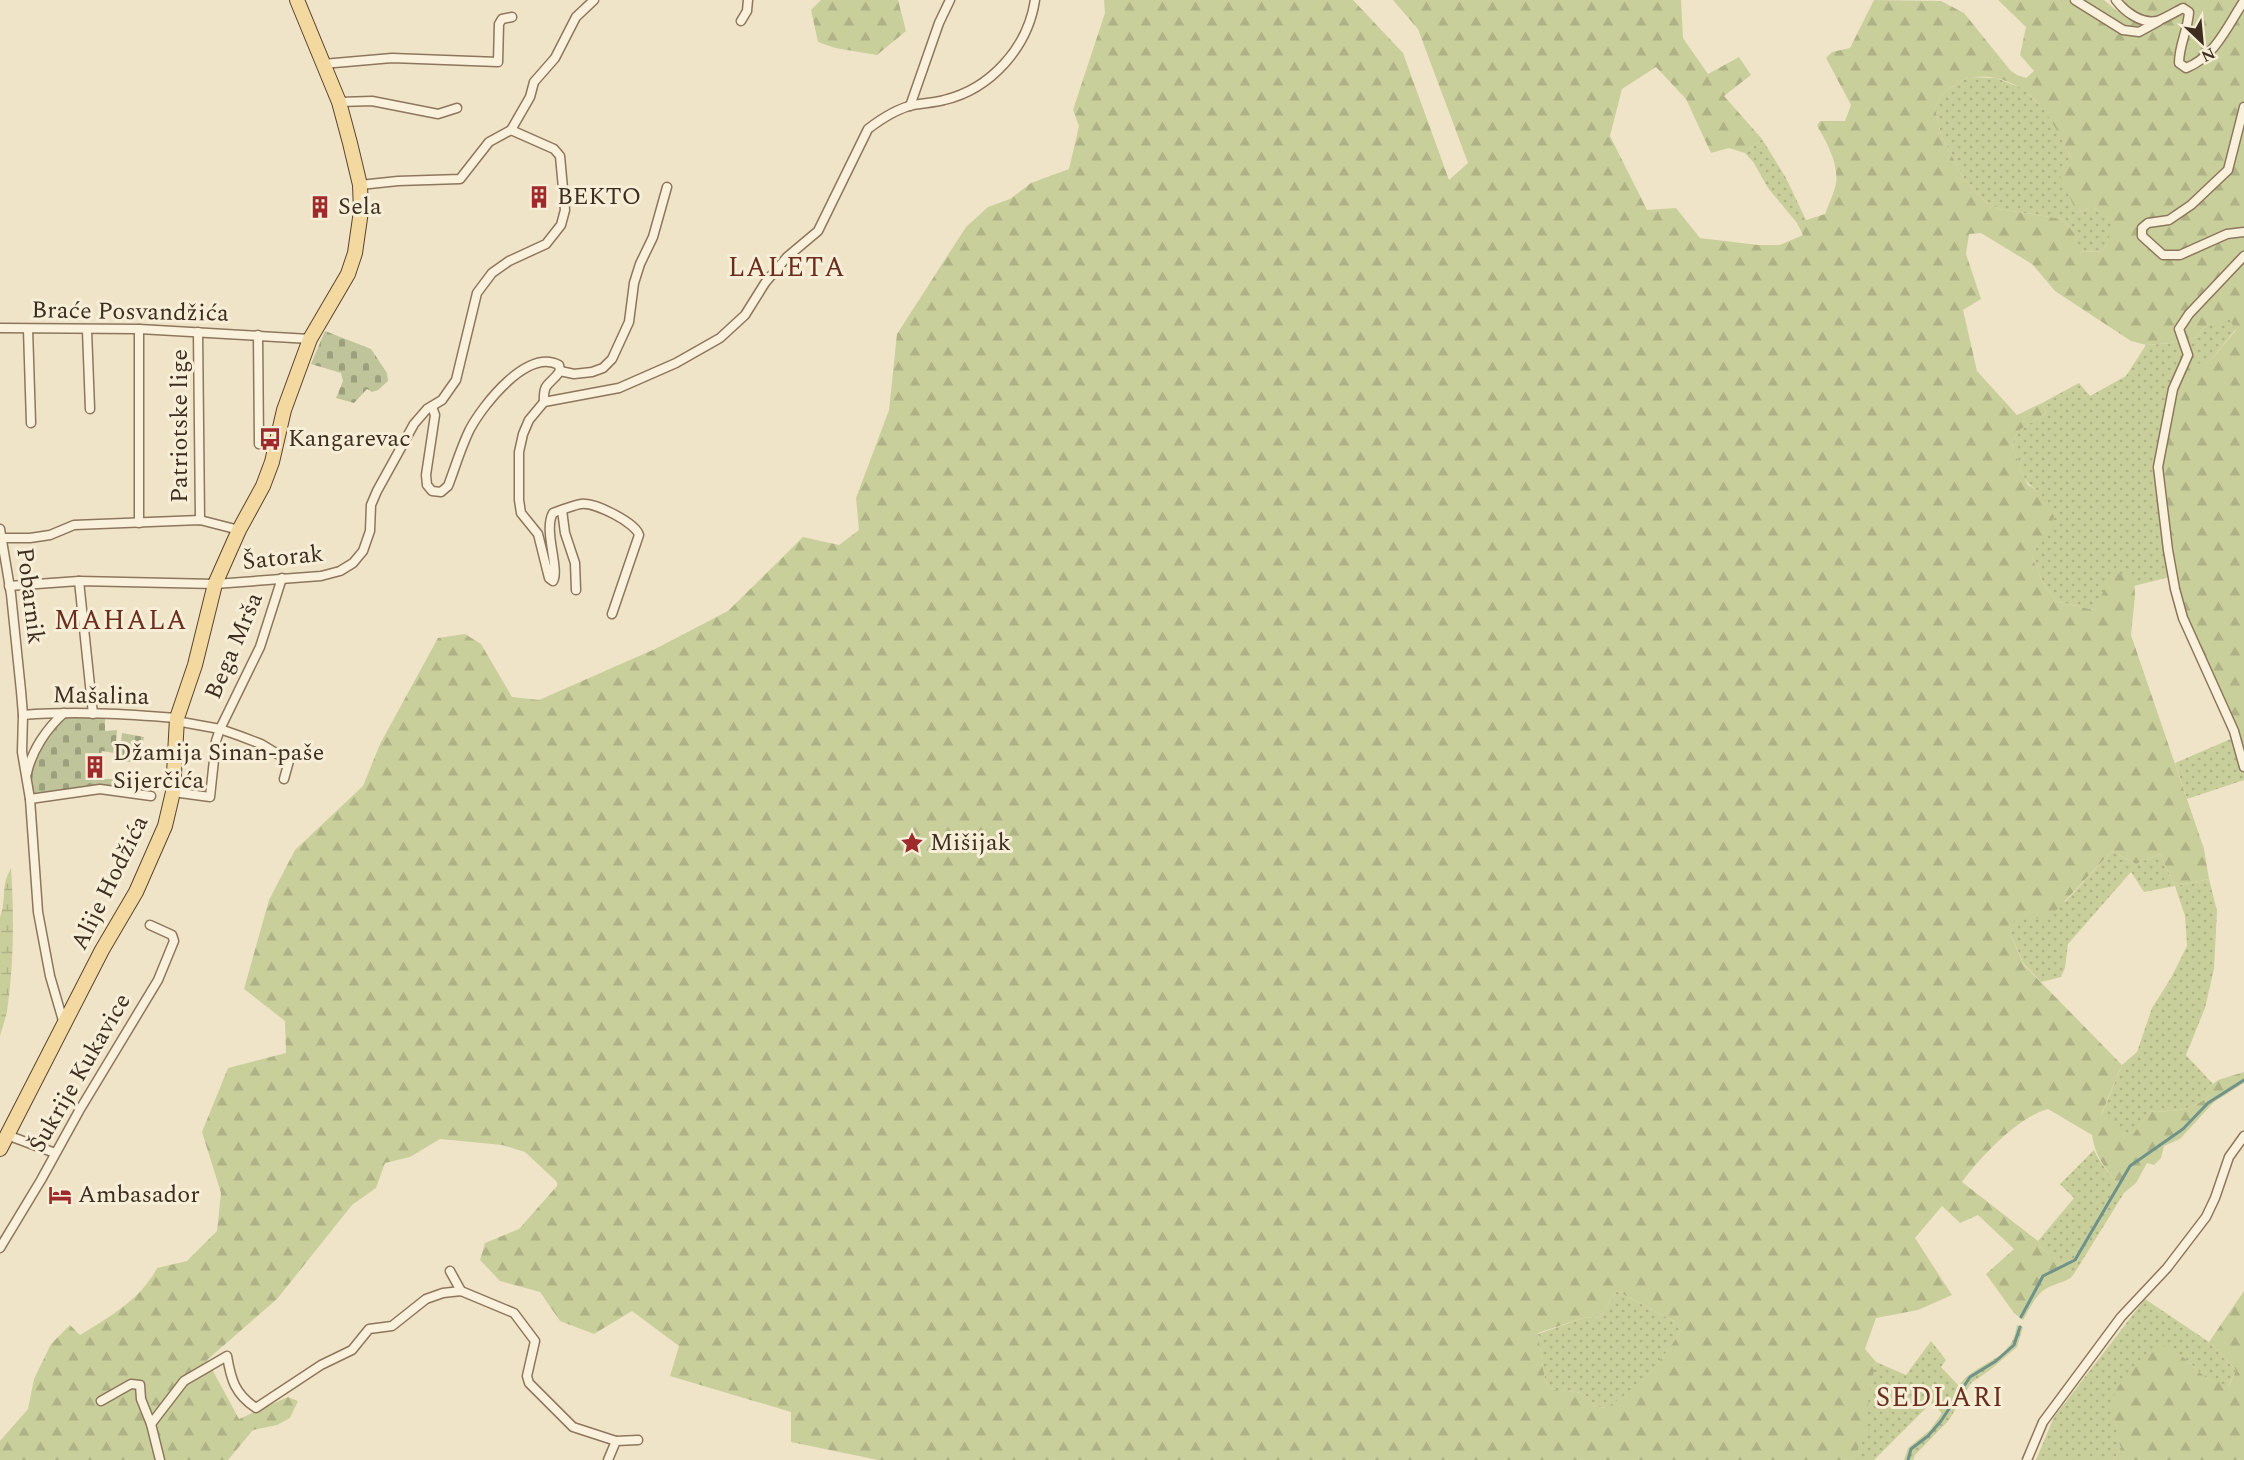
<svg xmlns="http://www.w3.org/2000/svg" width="2244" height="1460" font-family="Spectral,serif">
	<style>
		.grass { fill: url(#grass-dots) }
		.forest { fill: url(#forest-firs); fill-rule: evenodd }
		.wetland { fill: url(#wetland-marsh) }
		.cemetery { fill: url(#cemetery-stones) }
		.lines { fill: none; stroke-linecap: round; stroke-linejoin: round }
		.stream { stroke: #6f938a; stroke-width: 3 }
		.street-casing { stroke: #8d765c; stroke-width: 11 }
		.primary-casing { stroke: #5b4430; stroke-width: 16 }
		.street { stroke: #faf1dc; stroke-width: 8 }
		.primary { stroke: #f3d9a0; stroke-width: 14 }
		.labels { text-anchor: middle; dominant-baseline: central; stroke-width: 6; stroke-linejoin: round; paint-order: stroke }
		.poi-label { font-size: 24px; fill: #3d2e20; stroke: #f7eed8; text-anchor: start }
		.street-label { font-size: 24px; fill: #3d2e20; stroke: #f7eed8 }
		.quarter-label { font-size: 27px; letter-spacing: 1.5px; fill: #6b2e1e; stroke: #f7eed8 }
	</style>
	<defs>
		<pattern id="grass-dots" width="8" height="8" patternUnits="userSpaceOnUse" patternTransform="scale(1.5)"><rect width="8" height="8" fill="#c9cf9b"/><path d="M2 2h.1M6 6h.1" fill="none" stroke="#aeb285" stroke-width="1.8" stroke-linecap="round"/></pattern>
		<pattern id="forest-firs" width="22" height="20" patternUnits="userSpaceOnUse" patternTransform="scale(1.5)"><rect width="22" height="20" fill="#c9cf9b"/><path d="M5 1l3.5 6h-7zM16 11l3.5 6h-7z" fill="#aeb285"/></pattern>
		<pattern id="wetland-marsh" width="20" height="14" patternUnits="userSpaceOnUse" patternTransform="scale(1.5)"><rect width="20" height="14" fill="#c9cf9b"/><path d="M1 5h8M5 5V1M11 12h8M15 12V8" fill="none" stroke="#aeb285"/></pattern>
		<pattern id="cemetery-stones" width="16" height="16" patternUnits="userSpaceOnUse" patternTransform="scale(1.5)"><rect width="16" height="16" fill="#bfc49a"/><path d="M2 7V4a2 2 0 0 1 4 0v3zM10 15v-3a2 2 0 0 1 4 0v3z" fill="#9ca07d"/></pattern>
	</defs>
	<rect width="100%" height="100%" fill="#f0e4c8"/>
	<g class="grass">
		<path d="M1968,77l28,1 26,10 27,26 23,45 5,54 15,-6 24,16 -13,28 -24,1 -4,-18 -13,-15 -63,-10 -13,-7 -22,-23 -23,-44 -6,-27 9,-16z"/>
		<path d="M1762,139l24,39 20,42 -9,3 -29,-35 -14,-25 -9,-10z"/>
		<path d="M2229,318l7,11 -26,32 -47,104 14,110 -43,11 -1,-11 -39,35 -38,-9 -13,-18 -11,-26 5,-18 1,-48c-17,-10 -20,-28 -26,-47l6,-13 28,-18 -4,-10 37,-20 11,13 36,-20 20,-31 26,-2 24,-6 11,-12z"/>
		<path d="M2240,735l4,15v30l-57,19 -12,-36z"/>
		<path d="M2112,851l24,13 24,-10 15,32 34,-7 8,32 -3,58 -9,39 -19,47 27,29 -7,6 3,6c-20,16 -35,15 -60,16l-17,25 -10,-4 -21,-17 21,-51 15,-13 15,-44 19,-30 16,-32 -2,-30 -10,-30 -31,6 -13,-20 -63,72 -3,24 -4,9 -20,5 -17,-18 -14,-30 4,-17 52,-16z"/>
		<path d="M2094,1150c7,16 20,28 30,43l-50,81 -34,-27 -2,-6 36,-43 -14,-14z"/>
		<path d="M1617,1291l60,32 4,8c-23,34 -38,56 -75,77l-11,-2c-12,-19 -25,-13 -45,-17l-5,-9 -7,-46 45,-16 17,-1z"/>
		<path d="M2145,1299l64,43 27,28 -8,17 -22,-9 -24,-22 -68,61 7,32 -8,11h-77l18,-43z"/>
		<path d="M2017,1325l6,2 -6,20 -27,23 -19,13 -22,37 -34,35 -2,5h-9l4,-12 22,-18 12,-17 -11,-10 -57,57h-23l25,-98 30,13 25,-34 15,19 -5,7 18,19c12,-20 40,-23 52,-43 3,-4 5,-13 6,-18z"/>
	</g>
	<g class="forest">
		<path d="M821,0h77l8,31 -29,24 -42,-7 -17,-6 -7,-32z"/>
		<path d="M1104,0h249l50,53 46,127 19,-17 -50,-134 -25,-29h288l2,38 25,36 31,-17 12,18 -27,21 38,43 -17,14 -16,-5 -18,5 -25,-54 -30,-32 -34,22 -12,47 37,74 29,-2 24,30 58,7h22l23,-10 -6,-12 28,-9c4,-10 9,-21 11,-31 3,-18 -10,-43 -19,-57l3,-5h25l6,-16 -25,-47 6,-6 18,-4 24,-48 67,1 23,12 46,57 7,5 9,3 8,-7 -14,-16 6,-28 -28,-27h106l13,11 9,-8 -2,-3h120v750l-4,-15 -54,-117 -7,-33 -13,-87 -3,-33 3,-30 10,-43 12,-26 22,-5 26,-31 -7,-11 -22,6 -11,12 -24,6 -26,2 -15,-4 -76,-50 -23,-27 -51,-31 -12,1 -3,20 15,45 -18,11 14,61 40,44 25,-12 4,10 -28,18 -6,13 8,25 8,16 10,6 16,25 -3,17 -14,7 -5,17 11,26 13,18 38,9 19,-37 21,2 1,21 -4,39 73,214 5,30 -34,7 -15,-32 -24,10 -24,-13 -64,68 -33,-2 -5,17 14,31 98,100 -21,50 16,4 5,14 10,3 17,-24c25,-1 40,0 60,-16l-3,-6 12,-10 26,-8v11l-30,19 -34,37 -16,7 -3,12 -7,7 -7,-2 -11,20 -12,10c-14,-21 -28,-31 -32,-58l-44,-26c-30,8 -68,48 -86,73l76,59 2,6 34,27c-8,9 -15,8 -25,13 -13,6 -19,21 -26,33l-9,-7 -28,-39 28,-25 -36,-34 -18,8 -18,-17 -27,32 37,57 -34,15 -42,8 -11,31 11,13 -7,31 -3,40 -15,27h-973l-87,-18v-30l-121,-36 9,-30 -47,-35 -38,23 -34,-13 -20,-29 -40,-11 -20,-21 5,-17 34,-14 38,-43v-4l-32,-30 -23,-7 -62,-6 -30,18 -25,6 -9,25 -24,17 -75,94 -70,61 32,59 49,-22 10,4 -8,17 -13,7 -24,5 -25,30h-228v-19l28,-32 6,-30 17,-35 19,-19 10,10c30,-18 61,-36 77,-67l30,-7 30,-30 4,-38 -19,-61 26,-64 58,-15 -1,-32 -41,-32 25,-89 26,-50 68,-64 17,-42 58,-106 27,-4 16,10 31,53 27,3 116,-51 73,-38 75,-74 36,8 20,-15 -3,-32 33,-88 8,-76 69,-107 22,-20 22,-8 21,-16 38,-14 10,-43 -6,-16 32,-97zM1968,77c9,0 20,-1 28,1 42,10 58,46 76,81l-15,10 20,44 15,-6 23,16 -12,28 -23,1 -5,-18 -13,-15 -63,-10 -13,-7 -22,-23 -23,-44 -6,-27 9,-16zM1617,1291l60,32 4,8c-23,34 -39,56 -76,77l-10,-2c-12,-19 -25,-13 -45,-17l-5,-9 -7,-47 45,-15 17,-1z"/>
		<path d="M2244,1291v169h-131l8,-11c-4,-17 -10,-35 -7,-52 3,-18 34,-40 47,-52l21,11 24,22 23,8 7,-16 -27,-28z"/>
	</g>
	<path class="wetland" d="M11,868c3,45 3,92 -3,136 -1,11 -5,21 -8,32v-119c7,-20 0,-29 11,-49z"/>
	<g class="cemetery">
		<path d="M325,331l46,18 16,24 1,8 -10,9 -6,2 -5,-3 -13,14 -18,-5 7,-17 -2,-8 -30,-9z"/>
		<path d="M64,713h41v18l12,-1 -2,23 -13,-2 -1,2h-16l1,26h28l-2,10 -82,9 -1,-35z"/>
		<path d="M122,733l22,4 -5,26 -20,-2z"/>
	</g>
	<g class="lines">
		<g class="stream">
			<path d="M2021,1317l22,-41 32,-16 55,-94 53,-37 25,-26 36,-23"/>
			<path d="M1908,1460l3,-11 17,-13 13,-15 29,-44 26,-16 18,-16 6,-18"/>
		</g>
		<g class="street-casing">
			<g id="street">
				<path d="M2075,0l48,30 16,2 20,-11"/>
				<path d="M2116,0c9,12 25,24 41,21 5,-1 20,-10 26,-13l6,4c-1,18 -10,33 -10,51l7,5c29,-11 42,-43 58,-67"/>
				<path d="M741,21l6,-10 1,-11"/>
				<path d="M323,64l69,-6 106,4 1,-38 3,-5 10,-2"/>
				<path d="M339,102l33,-1 66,13 19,-6"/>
				<path d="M910,106l29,-83 11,-23"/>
				<path d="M2244,107l-16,63 -37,35 -22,15 -21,3 -6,5v8l21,19h17l47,-21 17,-2"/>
				<path d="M511,130l19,-33 4,-15 21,-24 21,-41 18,-17"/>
				<path d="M2244,256l-55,58 -10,15 9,26 -15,34 -15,78 10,83 7,39 8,29 51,113 10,36"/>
				<path d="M0,328l139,1 171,10"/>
				<path d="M28,329l3,94"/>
				<path d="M87,330l3,79"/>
				<path d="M198,332l2,188"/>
				<path d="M258,335l1,109"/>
				<path d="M560,371l14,3 18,-2 11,-4 9,-9 17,-37 5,-39 6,-19 13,-27 14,-50"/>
				<path d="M544,402l-15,18 -6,14 -4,18v48l2,13 17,21 11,44 4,3c7,-12 -10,-51 0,-68 5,-2 25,-9 28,-9 14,-2 55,19 58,31l-27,79"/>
				<path d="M432,407l3,8 -9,60 1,10 5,6 9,1 7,-6c7,-18 13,-39 22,-57 13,-24 57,-81 89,-64l1,6c-10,15 -17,10 -16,31l75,-14 57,-25 44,-25 25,-23 20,-32 22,-26 31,-26 50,-102c13,-10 28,-20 45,-24 10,-2 21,-2 31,-5 47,-11 84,-53 91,-100"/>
				<path d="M562,510l3,23 10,30 1,27"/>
				<path d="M139,523v-194"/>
				<path d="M0,529l11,65 10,97 2,24 -1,37 8,47 8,113 12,64 14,48"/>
				<path d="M3,538h27l20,-3 24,-10 126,-5 39,10"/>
				<path d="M79,581l14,133"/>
				<path d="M9,586l70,-5 136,3 106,-8 19,-5 13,-8 10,-12 7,-20 1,-26 6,-14 37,-67 13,-15 15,-9 14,-20 21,-87 15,-20 17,-12 37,-17 15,-19 4,-15 -5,-54 -6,-7 -43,-19 -22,12 -29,37 -62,2 -38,4"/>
				<path d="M23,715c52,-4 103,-1 154,3"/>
				<path d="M176,721l44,8 20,7 21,8 28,17 -5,18"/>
				<path d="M27,773c5,-23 20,-45 37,-60"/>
				<path d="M173,792l37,5 6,-56 4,-12 40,-82 22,-69"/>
				<path d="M30,799l70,-10 51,7"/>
				<path d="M7,1135l48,18"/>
				<path d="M0,1248l41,-68 38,-69 79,-131 16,-39 -2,-6 -22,-10"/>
				<path d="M450,1271l11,20"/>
				<path d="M101,1401l30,-17 9,1 1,14 10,25 9,36"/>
				<path d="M151,1424l33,-43 43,-25c4,24 8,38 29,52l65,-43 31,-15 17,-21 23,-3 34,-27 17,-6 18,-2 53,22 21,28 -8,35 2,7 44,44 43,14"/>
				<path d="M608,1460l8,-19 22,-1"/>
				<path d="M2027,1460l16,-38 78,-105 46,-49 39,-51 9,-19 14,-41 15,-21"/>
			</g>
		</g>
		<g class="primary-casing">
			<path id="primary" d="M0,1149l102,-199 34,-58 29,-66 8,-34 4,-74 18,-53 20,-81 24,-54 24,-44 9,-24 12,-52 26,-71 38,-65 7,-21 6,-42 -1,-26 -10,-42 -11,-41 -42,-102"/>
		</g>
		<use href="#street" class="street"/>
		<use href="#primary" class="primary"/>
	</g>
	<defs>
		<g id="building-bare" transform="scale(1.8)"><path d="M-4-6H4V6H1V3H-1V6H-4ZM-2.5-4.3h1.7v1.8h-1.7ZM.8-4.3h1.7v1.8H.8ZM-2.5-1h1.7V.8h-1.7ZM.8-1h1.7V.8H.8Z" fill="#9e2a2b" stroke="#f7eed8" stroke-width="2.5" paint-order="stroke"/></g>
		<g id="bus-bare" transform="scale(1.8)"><path d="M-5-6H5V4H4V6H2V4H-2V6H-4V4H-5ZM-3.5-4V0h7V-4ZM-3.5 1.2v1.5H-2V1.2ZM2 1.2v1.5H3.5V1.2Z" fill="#9e2a2b" stroke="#f7eed8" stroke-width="2.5" paint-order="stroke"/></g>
		<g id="sight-bare" transform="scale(1.8)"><path d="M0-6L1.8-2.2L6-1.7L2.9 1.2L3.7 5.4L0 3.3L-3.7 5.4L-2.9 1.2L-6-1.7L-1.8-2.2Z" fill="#9e2a2b" stroke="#f7eed8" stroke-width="2.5" paint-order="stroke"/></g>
		<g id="hotel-bare" transform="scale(1.8)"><path d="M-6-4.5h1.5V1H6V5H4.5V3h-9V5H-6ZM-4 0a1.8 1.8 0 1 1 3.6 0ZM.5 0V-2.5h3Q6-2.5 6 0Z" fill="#9e2a2b" stroke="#f7eed8" stroke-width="2.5" paint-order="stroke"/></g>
	</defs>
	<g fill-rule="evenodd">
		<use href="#building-bare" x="539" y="197"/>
		<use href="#building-bare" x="320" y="207"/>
		<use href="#bus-bare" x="270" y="439"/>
		<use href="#building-bare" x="95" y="767"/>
		<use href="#sight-bare" x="912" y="843"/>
		<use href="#hotel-bare" x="60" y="1195"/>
	</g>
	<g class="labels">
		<g class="poi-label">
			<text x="557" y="197">BEKTO</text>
			<text x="338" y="207">Sela</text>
			<text x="288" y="439">Kangarevac</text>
			<text x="113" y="753">Džamija Sinan-paše<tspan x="113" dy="28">Sijerčića</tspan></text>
			<text x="930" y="843">Mišijak</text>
			<text x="78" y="1195">Ambasador</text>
		</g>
		<g class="street-label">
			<text transform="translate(130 312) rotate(1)">Braće Posvandžića</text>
			<text transform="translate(180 426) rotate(-90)">Patriotske lige</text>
			<text transform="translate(283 558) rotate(-6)">Šatorak</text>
			<text transform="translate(30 596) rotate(83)">Pobarnik</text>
			<text transform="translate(234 646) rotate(-67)">Bega Mrša</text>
			<text transform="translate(101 696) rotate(1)">Mašalina</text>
			<text transform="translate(110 883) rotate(-64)">Alije Hodžića</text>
			<text transform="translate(80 1073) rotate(-60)">Šukrije Kukavice</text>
		</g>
		<g class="quarter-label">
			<text x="787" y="268">LALETA</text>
			<text x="121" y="621">MAHALA</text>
			<text x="1940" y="1398">SEDLARI</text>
		</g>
	</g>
	<g transform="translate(2202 42) rotate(154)" stroke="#f7eed8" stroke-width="4.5" paint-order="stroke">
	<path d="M0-4.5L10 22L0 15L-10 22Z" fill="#3d2e20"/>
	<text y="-9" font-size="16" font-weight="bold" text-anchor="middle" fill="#3d2e20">N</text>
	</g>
</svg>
